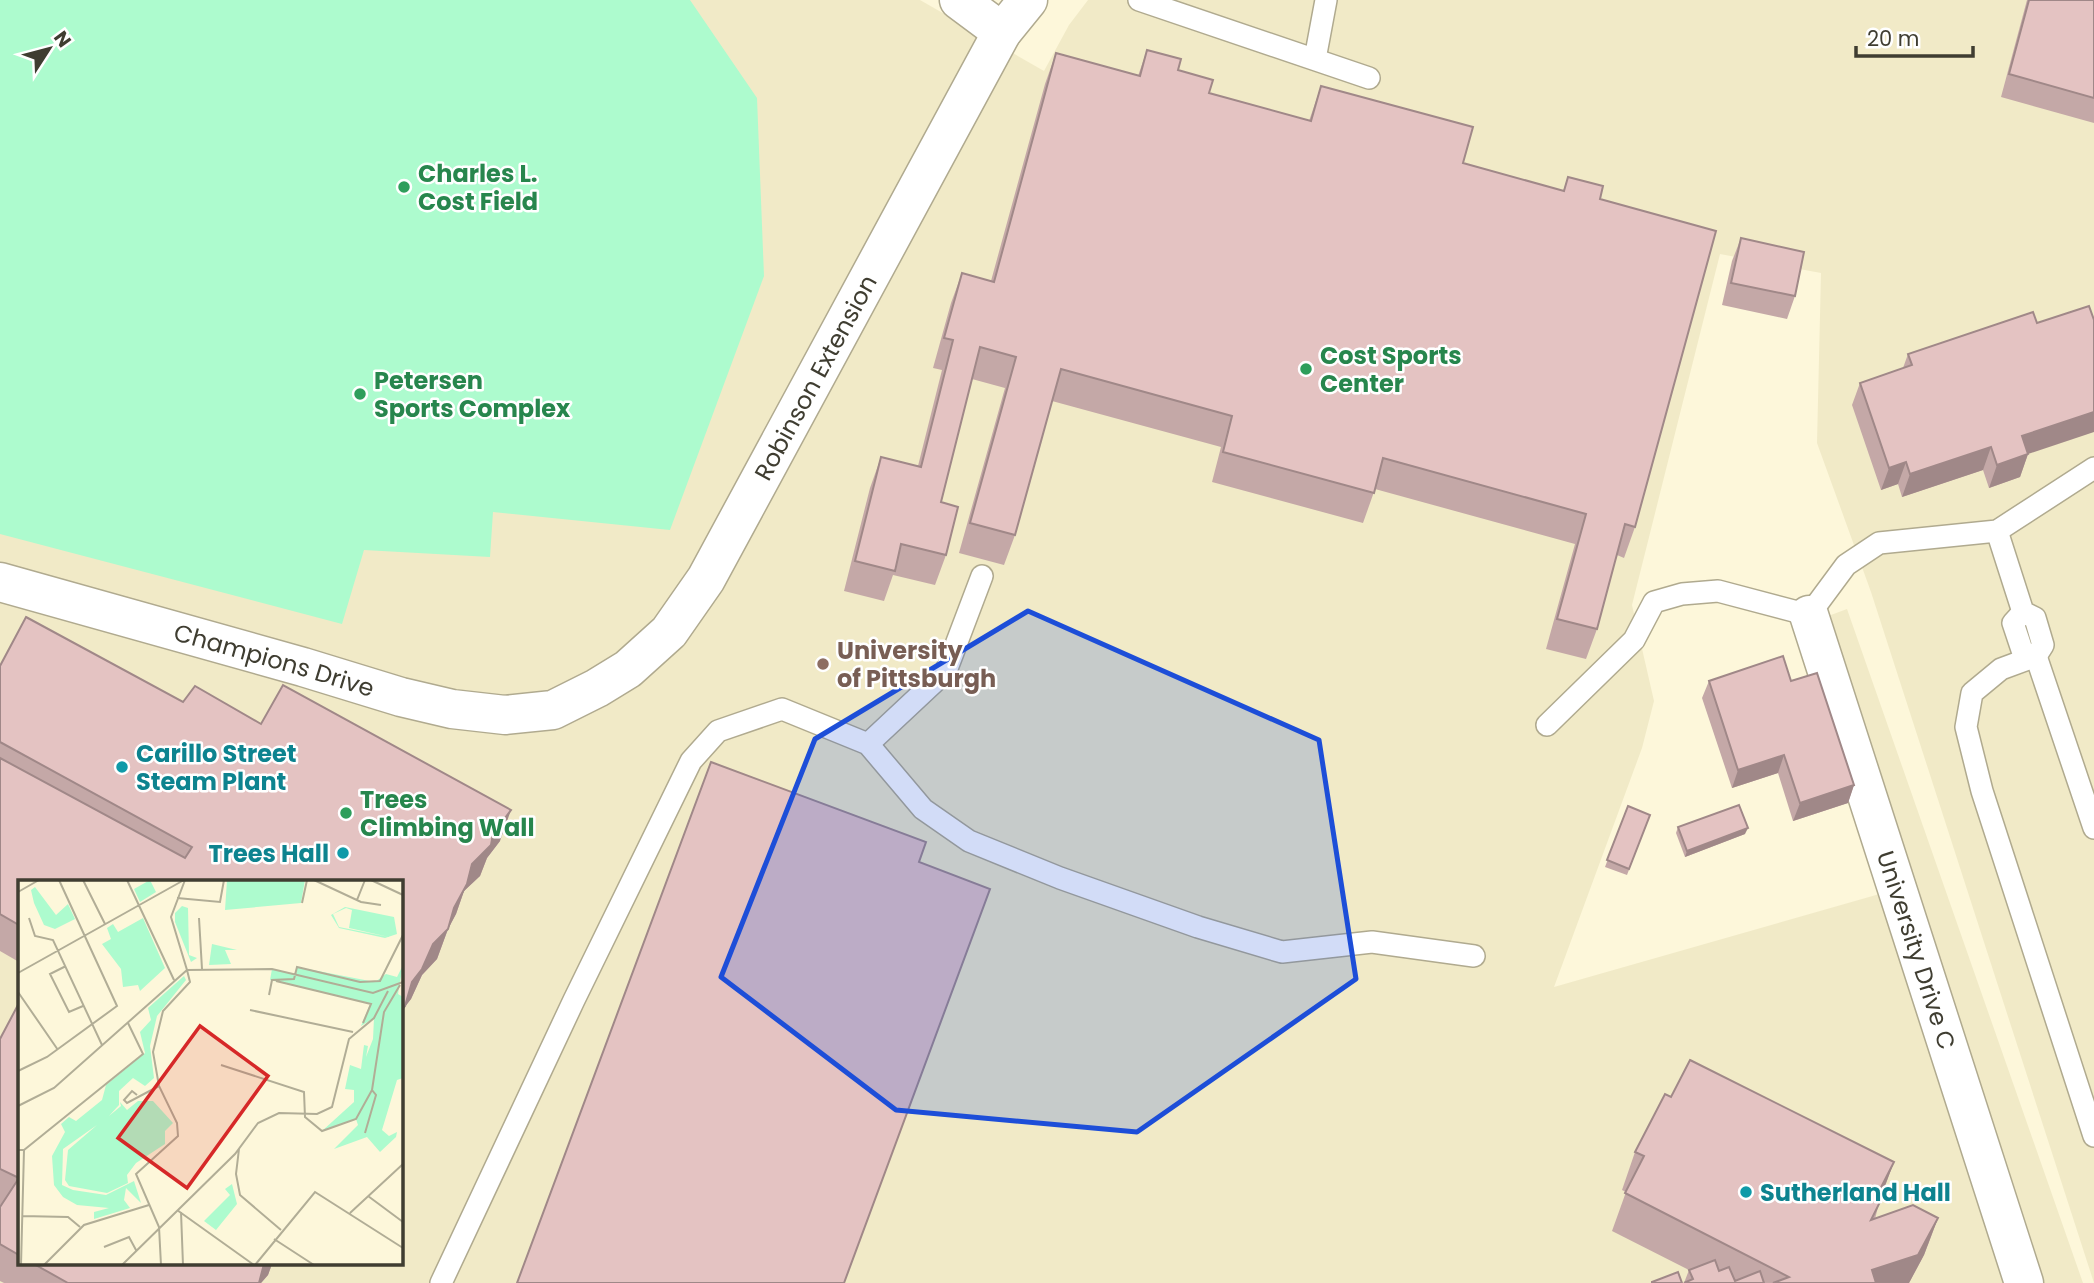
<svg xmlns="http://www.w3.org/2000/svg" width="2094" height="1283" font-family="Poppins,sans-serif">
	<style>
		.built { fill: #f1eac7; fill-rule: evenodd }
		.green { fill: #adfbce }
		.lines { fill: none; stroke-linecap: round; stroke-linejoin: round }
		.service-casing { stroke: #b0aa8f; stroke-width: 24 }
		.minor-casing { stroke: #b0aa8f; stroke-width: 41 }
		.tertiary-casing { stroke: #b0aa8f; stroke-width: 41 }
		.service { stroke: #fff; stroke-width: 21 }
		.minor { stroke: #fff; stroke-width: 38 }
		.tertiary { stroke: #fff; stroke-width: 38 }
		.wall { fill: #c4a8a7 }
		.shaded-wall { fill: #a08888 }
		.building { fill: #e4c3c2; stroke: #a08888; stroke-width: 2 }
		.marked { fill: #1d4ed8; fill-opacity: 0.2; stroke: #1d4ed8; stroke-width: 5; stroke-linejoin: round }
		.leisure-dot { fill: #2e9e5b; stroke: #fff; stroke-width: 2.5 }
		.education-dot { fill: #8d6e63; stroke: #fff; stroke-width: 2.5 }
		.culture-dot { fill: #0f9aa8; stroke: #fff; stroke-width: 2.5 }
		.labels { text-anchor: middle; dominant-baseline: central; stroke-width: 5; stroke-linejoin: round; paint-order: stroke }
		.leisure-label { font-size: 24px; font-weight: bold; fill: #27864d; stroke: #fff; text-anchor: start }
		.street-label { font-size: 24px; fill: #3f3d31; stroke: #fff }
		.education-label { font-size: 24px; font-weight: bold; fill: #785e54; stroke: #fff; text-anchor: start }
		.culture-label { font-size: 24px; font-weight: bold; fill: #0d838f; stroke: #fff; text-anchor: start }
		.inset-road { fill: none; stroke: #b1ad96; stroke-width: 2 }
		.view { fill: #d62828; fill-opacity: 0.15; stroke: #d62828; stroke-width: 3.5 }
		.inset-edge { fill: none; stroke: #3f3d31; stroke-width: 3.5 }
	</style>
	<rect width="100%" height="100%" fill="#fdf7da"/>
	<path class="built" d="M0,0h920l124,71 25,-46 19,-25h1006v1283l-223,-691 -54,-149 4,-170 -101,-19 -88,351 22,96 -12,47 -88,239 329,-94 -87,-265 51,-19 236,674h-2083zM19,882h382v382h-382z"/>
	<path class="green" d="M0,0h690l67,98 7,178 -94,254 -177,-18 -3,45 -126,-7 -22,74 -342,-90z"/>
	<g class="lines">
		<g class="service-casing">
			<g id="service">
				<path d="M1139,0l230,78"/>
				<path d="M1315,59l11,-59"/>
				<path d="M1997,531l26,81 12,6 8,27 -7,11 -35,13 -29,24 -6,34 16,64 112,345"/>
				<path d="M2023,612l-10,11 10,30 13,3"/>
				<path d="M2036,656l58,172"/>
				<path d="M1547,725l87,-85 20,-38 28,-8 36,-3 91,24 37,-50 33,-22 118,-12 97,-63"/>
				<path d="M868,744l78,-73 36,-95"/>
				<path d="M441,1283l133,-283 117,-239 27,-30 64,-22 86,35 55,65 46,32 91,37 138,49 84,25 90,-10 102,14"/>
			</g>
		</g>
		<g class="minor-casing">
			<g id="minor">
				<path d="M959,0l43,32"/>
				<path id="s1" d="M1809,615l215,668"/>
			</g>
		</g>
		<g class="tertiary-casing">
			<g id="tertiary">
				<path id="s2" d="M0,582l303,85 98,30 51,12 53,6 48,-5 44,-22 31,-19 41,-37 37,-53 296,-547 26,-32"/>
			</g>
		</g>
		<use href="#service" class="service"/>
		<use href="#minor" class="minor"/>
		<use href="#tertiary" class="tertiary"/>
	</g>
	<g class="wall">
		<path d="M2027,0h67v123l-93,-26z"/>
		<path d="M1147,50l31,20 31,23 100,28 12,-35 142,77 100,28 5,-14 32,22 35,328 -11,31 -7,-3 -20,74 -11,30 -40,-10 29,-105 -200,-55 -12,34 -151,-41 9,-35 -169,-46 -37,134 -11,30 -45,-12 46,-165 -33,-9 -31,123 5,53 -11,30 -42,-10 -9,26 -40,-10 26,-103 11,-31 37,9 24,-96 -9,-2 18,-65 11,-30 29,8 54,-197 11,-31 82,23z"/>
		<path d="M1741,238l54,58 -8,23 -65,-14 10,-44z"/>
		<path d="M2037,323l-9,131 -8,23 -31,11 -6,-18 -81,27 -4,-13 -17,6 -29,-85 8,-22 43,-15 5,-14z"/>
		<path d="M0,666l183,36 78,22 239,117 -13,17 -7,18 -16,15 -8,23 -8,15 -11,30 -15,16 -11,24 -7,9 -385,-126v80l-19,-11z"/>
		<path d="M1709,681h82l63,104 -6,18 -55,18 -15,-48 -46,15 -30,-90z"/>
		<path d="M1628,806l22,9 -23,60 -22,-8z"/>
		<path d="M1678,827l67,7 -60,23 -9,-24z"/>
		<path d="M19,1003v261h253l-4,11 -7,8h-257l-4,-2v-74l1,-2h-1v-166z"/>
		<path d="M1671,1097l223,65 -14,37 -5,20 63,-1 -14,37 -15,28h-225l5,-13 -77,-39 14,-39 -4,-2 13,-38z"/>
	</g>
	<g class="shaded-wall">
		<path d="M2094,412v20l-81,27 9,-23z"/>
		<path d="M1991,447l-8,23 -81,27 8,-23z"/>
		<path d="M2028,454l-8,23 -31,11 8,-23z"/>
		<path d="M1906,462l-8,22 -17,6 8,-22z"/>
		<path d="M1784,755l-6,18 -46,15 6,-18z"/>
		<path d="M1854,785l-6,18 -55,18 7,-18z"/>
		<path d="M511,810l-11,31 -13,17 -7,18 -16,15 -8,23 -8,15 -11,30 -15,16 -11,24 -7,9 -3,9v-6l11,-29 42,-74 18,-44 21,-30z"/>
		<path d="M1748,828l-3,6 -60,23 2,-6z"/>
		<path d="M1894,1162l-14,37 -4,-2z"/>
		<path d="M1938,1218l-14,37 -15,28h-42l5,-13z"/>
		<path d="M264,1264h8l-4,11 -7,8h-4z"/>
	</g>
	<g class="building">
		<path d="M2029,0h65v98l-85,-24z"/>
		<path d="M1147,50l34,9 -3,11 35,10 -4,13 102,28 10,-35 152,41 -10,36 101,28 4,-14 35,9 -3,13 116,32 -81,296 -10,-3 -28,105 -40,-10 29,-105 -203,-56 -9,35 -151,-41 9,-36 -171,-47 -46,166 -45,-12 46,-166 -36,-10 -39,155 17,5 -12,48 -45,-11 -6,27 -40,-10 26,-104 40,10 32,-127 -9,-2 18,-65 32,9 62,-229 84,23z"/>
		<path d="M1741,238l63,14 -9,44 -64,-13z"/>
		<path d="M2089,306l5,14v92l-72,24 6,18 -31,11 -6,-18 -81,27 -4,-12 -17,6 -29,-85 52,-18 -4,-11 125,-42 4,11z"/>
		<path d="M26,617l157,85 12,-16 66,38 22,-39 228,125 -18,24 -2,11 -19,19 -5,20 -13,24 -6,21 -15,15 -11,25 -10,13 -7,24 -4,5v-129h-382v43l-19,-11v-156l185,100 7,-11 -192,-105v-76z"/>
		<path d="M1783,656l8,25 26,-8 37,112 -54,18 -16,-48 -46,15 -29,-89z"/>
		<path d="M711,762l215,80 -7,20 71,27 -146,394h-327z"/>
		<path d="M1739,805l9,23 -61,23 -9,-24z"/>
		<path d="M1628,806l22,9 -21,54 -22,-9z"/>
		<path d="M19,1003v252l-19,-11v-37l19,-29 -19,-9v-130z"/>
		<path d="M1690,1060l204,102 -18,35 5,3 -10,20 42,-15 25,13 -20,37 -46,15 4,13h-103l16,-6 -164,-84 19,-37 -9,-4 30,-58 6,3z"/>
		<path d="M1715,1260l4,11 10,-4 6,14 25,-10 4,12h-80l9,-4 -4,-9z"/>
		<path d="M34,1264h230l-5,19h-191z"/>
		<path d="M1678,1272l4,11h-30v-1z"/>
	</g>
	<path class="marked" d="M1028,611l291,129 37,239 -219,153 -241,-22 -175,-133 94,-238z"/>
	<g class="leisure-dot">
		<circle cx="404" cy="187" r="7"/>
		<circle cx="1306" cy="369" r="7"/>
		<circle cx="360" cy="394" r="7"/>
		<circle cx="346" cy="813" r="7"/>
	</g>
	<circle class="education-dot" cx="823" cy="664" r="7"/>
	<g class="culture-dot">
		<circle cx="122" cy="767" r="7"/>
		<circle cx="343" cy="853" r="7"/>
		<circle cx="1746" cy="1192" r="7"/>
	</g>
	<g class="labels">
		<g class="leisure-label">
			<text x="418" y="173">Charles L.<tspan x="418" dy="28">Cost Field</tspan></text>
			<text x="1320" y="355">Cost Sports<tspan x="1320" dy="28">Center</tspan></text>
			<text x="374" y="380">Petersen<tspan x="374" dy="28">Sports Complex</tspan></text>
			<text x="360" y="799">Trees<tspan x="360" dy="28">Climbing Wall</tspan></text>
		</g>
		<g class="street-label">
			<text stroke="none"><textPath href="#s2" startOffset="1006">Robinson Extension</textPath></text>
			<text stroke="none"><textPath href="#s2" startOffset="285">Champions Drive</textPath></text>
			<text stroke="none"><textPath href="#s1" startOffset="352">University Drive C</textPath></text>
		</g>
		<g class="education-label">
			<text x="837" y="650">University<tspan x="837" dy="28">of Pittsburgh</tspan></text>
		</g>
		<g class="culture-label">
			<text x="136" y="753">Carillo Street<tspan x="136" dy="28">Steam Plant</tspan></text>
			<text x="329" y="853" text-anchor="end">Trees Hall</text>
			<text x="1760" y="1192">Sutherland Hall</text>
		</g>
	</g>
	<g transform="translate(18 880)">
		<rect width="385" height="385" fill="#fdf7da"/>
		<path d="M132,0l6,12 -16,10 -6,-13zM209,0h78l-4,23 -76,7zM17,7l21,28 12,-11 7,15 -20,10 -11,-4 -10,-22 -3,-13zM164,26l6,2 1,47 8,3 -6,4 -16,-40v-9zM327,27l49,10 3,17 -12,4 -46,-10 -8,-13zM328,28l6,2 -3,18 40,9 -50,-10 -6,-13zM125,38l22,50 -25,23 -2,-6 -15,2 -2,-18 -19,-25 9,-5 -4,-11 6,-4 5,8zM194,64l25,6h-12l6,14 -22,1zM385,85l-5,29 5,3v81l-6,2 -15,50 7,6 8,-4 -1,5 -16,15 -13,-15 -33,12 24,-24 -2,-6 -34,12 32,-29v-12l-9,-1 5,-24 11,4 3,-24 4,1 -2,11 7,-18 1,-21 -13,8 9,-22 -100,-24 2,-11 24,6 1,-8 78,15 11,-8 11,3zM166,96l2,4 -29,36 -7,30 4,32 -9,8 -12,-8 -14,13v14l-10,11 12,-10 -1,-4 7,8 11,-9h15l20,22 -8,8v13l-29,19 -9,12 1,8 -21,10 -38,-7 -4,-6 3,-30 29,-25 -34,24 -1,36 11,5 33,5 28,-14 7,22 -15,-15 -2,12 6,8 -36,11v-7l15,-4 -32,-3 -14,-8 -9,-12 -2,-29 13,-24 -4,-8 8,-7 7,4 26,-21 4,-15 39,-32 -5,-21 11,-12 -3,-12zM214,304l5,20 -21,26 -12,-9 26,-26 -5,-6z" fill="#adfbce" fill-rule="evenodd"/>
		<path class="inset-road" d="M65,0l22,44M109,0l47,100M167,0l-14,37 16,53M296,0l47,22 20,3M353,0l32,15M0,12l21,-12M159,18l43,4 4,-22M339,20l8,-20M284,23l5,-23M11,38l6,18 18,4 49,105M181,38l3,51M48,86l-16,8 19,38 14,-6M0,93l166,-93M258,101l95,23 -8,19M0,112l40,58M251,115l3,-15 22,-1 3,-12 63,15 20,-1 23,-46M232,130l103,22M203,185l83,27 1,25 17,14 34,-12 16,-29M0,191l29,-14 70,-51 -58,-126M119,215l-5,-4 -8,9 3,3 32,-17M0,226l36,-18 133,-118 85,-1 101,24 30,-11M347,253l11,-38 -4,-5 12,-78 16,-27M221,269l-3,25 4,21 41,35M0,270h6l119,-96 -15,-31M350,316l35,26M159,330l77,55M163,332l2,53M332,333l53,-49M4,336l46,1 12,10M256,359l40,26M86,367l25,-10 7,13M3,385l3,-115M26,385l40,-40 65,-20M104,385l113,-111 23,-31 21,-10 38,1 15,-7 17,-68 25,-21 14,-27M143,385l-2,-38 -23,-53 42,-38 -1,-13 -18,-37 -6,-34 10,-41 27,-29 -3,-12M237,385l60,-73 88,56"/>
		<path class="view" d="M182,146l68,50 -81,112 -69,-50z"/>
		<rect width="385" height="385" class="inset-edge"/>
	</g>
	<g transform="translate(49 49) rotate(54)" stroke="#ffffff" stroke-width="5" paint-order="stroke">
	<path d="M0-5L12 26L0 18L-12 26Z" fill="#3f3d31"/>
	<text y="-10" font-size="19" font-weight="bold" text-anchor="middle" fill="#3f3d31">N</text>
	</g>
	<path d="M1856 46v10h117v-10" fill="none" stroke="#3f3d31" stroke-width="3.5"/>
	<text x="1867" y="46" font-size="21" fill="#3f3d31" stroke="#ffffff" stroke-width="5" paint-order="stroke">20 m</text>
</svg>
